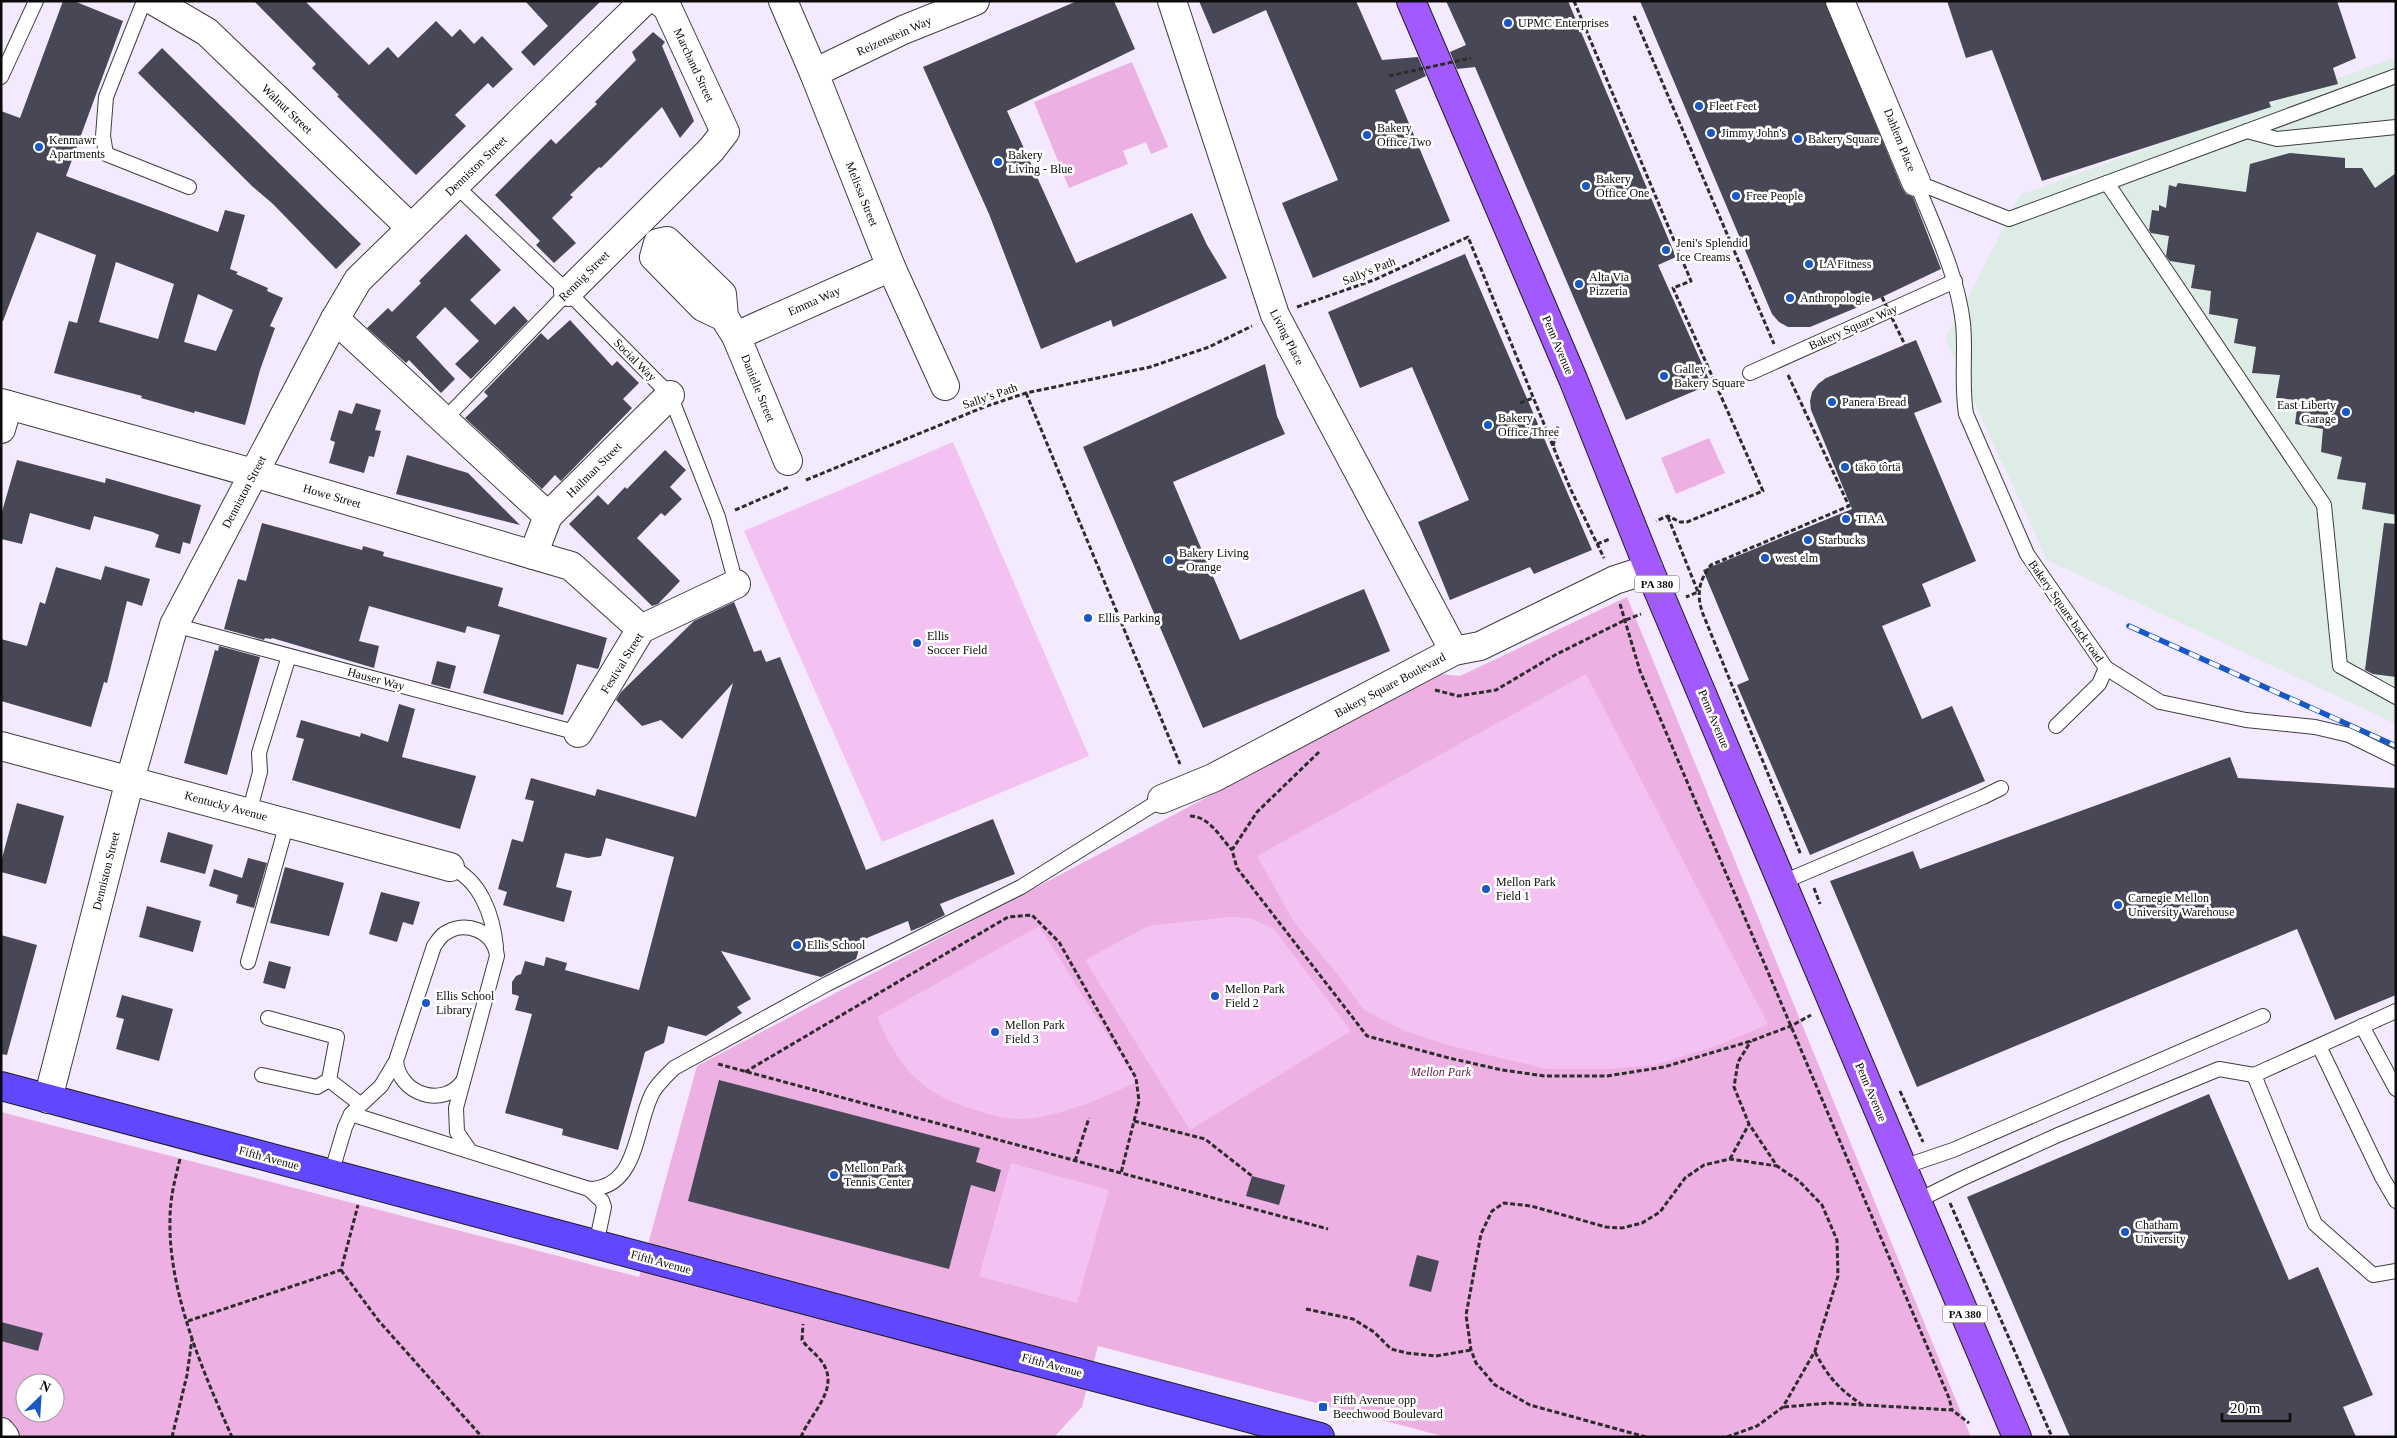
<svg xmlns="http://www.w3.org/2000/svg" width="2397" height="1438" font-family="'Times New Roman',serif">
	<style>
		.industrial { fill: #deece6 }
		.green { fill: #edb0e3; fill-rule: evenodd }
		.pitch { fill: #f3c2f2 }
		.building { fill: #484755; fill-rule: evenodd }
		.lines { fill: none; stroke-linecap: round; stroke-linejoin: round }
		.lane-casing { stroke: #3e3e3e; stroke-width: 16 }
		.street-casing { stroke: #3e3e3e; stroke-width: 30 }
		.primary-casing { stroke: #1c1c1c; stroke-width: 30 }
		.highway-casing { stroke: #1c1c1c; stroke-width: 30 }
		.path { stroke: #2d2d2d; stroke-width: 3; stroke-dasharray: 5 2.5; stroke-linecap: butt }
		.lane { stroke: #fff; stroke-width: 14 }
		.street { stroke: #fff; stroke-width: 28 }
		.primary { stroke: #a25aff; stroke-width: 28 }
		.highway { stroke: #6148ff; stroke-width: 28 }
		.rail-casing { stroke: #1758c8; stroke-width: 5.5 }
		.rail { stroke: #fff; stroke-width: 4; stroke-dasharray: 11; stroke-linecap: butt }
		.path-bridge { stroke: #2d2d2d; stroke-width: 3; stroke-dasharray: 5 2.5; stroke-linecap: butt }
		.poi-dot { fill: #1758c8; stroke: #fff; stroke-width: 2 }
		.labels { text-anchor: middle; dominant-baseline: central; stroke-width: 5; stroke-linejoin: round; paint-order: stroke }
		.shield { fill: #fff; stroke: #545454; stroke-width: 1 }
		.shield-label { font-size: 11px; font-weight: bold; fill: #0b0b0b }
		.poi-label { font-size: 12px; fill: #0b0b0b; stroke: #fff; text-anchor: start }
		.street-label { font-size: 12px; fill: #0b0b0b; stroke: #fff }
		.park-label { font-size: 12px; font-style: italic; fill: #691642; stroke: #fff }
	</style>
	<rect width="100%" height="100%" fill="#f4eaff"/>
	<path class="industrial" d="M2396,57v667l-349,-164 -102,-222 22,-38 53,-105z"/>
	<g class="green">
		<path d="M1132,62l36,85 -17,7 -5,-12 -23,9 5,13 -59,24 -35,-86z"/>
		<path d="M1709,438l16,35 -49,21 -15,-36z"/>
		<path d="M1627,597l344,840h-525l-348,-91 -16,61 -28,30h-1053v-325l638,165 58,-211 744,-392 19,2zM25,1383h30v30h-30z"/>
	</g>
	<g class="pitch">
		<path d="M953,442l136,314 -207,86 -138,-311z"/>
		<path d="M1586,674l182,350 -49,21 -64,20 -47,4h-61l-96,-23 -46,-15 -41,-21 -26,-35 -44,-53 -37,-66z"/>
		<path d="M1230,917l20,1 24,11 77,102 -161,99 -105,-170 63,-34z"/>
		<path d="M1039,926l98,156c-32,15 -85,38 -120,37 -15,-1 -31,-5 -45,-10 -52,-16 -74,-43 -95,-92z"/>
		<path d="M1011,1163l98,27 -32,113 -98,-27z"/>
	</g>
	<g class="building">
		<path d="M63,1h11l49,20 -57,155 152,56 7,-22 20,5 -15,54 8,3 -2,2 32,14 -1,3 16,7 -13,28 5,2 -15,42 -15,55 -50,-14 -1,2 -53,-15 1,-2 -88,-23 15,-52 8,2 19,-68 -59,-23 -34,89h-2v-210l19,7zM116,262l58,22 -16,55 -59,-17zM198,294l35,16 -17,41 -32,-9z"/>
		<path d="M254,1h51l64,64 19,-18 10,11 38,-37 16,16 8,-8 14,15 8,-8 31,33 -20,19 -5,-5 -33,32 11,11 -50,49 -79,-79 2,-1 -27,-27 4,-4z"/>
		<path d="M525,1h76l-67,65 -13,-14 27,-26z"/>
		<path d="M1077,1h37l21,48 -128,62 69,152 116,-50 15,32 20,33 -114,49 -2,-7 -70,29 -52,-135 -66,-147z"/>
		<path d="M1199,1h157l26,59 36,-3 8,19 -31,14 55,131 -137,57 -31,-75 56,-23 -72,-170 -53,24z"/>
		<path d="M1446,1h122l108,256 -18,8 53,119 -85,36 -151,-353 -18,2 -7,-17 16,-7z"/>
		<path d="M1640,1h185l77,187 4,6 7,3 28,72 -59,28 -72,30h-22l-9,-5 -7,-8z"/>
		<path d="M1947,1h390l19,57 -23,10 5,16 -69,18 2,5 -229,74 -50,-131 -26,8z"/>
		<path d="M653,32l12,10 -3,4 32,75 -14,17 -18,-31 -61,61 -2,-1 -29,28 3,2 -21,21 24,25 -22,20 -18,-18 4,-4 -45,-46 56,-56 5,5 41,-40 -2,-2 41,-42 -4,-8z"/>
		<path d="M162,48l199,196 -25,25 -63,-65 -20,-17 -115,-114z"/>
		<path d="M2290,153l55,5v10h17l13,20 21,-15v342l-34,-6 4,-26 -29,-4 5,-22 -21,-5 2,-23 -28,-5 3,-24 -22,-2 4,-23 -28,-2 4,-26 -22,-4 4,-24 -29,-5 2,-23 -20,-3 4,-23 -25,-4 -4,-5 3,-20 -18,-3 -2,-3 3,-20 7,1v-6l7,3 3,-23 7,2 2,-4 68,9 4,-28z"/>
		<path d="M466,234l35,36 -31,30 25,25 19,-19 14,15 -57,58 -16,-15 24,-23 -34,-34 -29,30 39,42 -14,14 -32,-33 -3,3 -39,-35 21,-20 4,4 29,-29 -2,-2z"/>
		<path d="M1465,254l127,296 -58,24 -4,-7 -80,33 -32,-78 51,-22 -57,-133 -52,21 -32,-76z"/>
		<path d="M570,320l42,46 5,-5 22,22 -16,16 9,9 -71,73 -6,-6 -13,14 -77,-71 23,-22 -4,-4 57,-59 7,7z"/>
		<path d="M1916,340l26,62 -28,11 62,148 -54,23 9,22 -49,20 40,93 30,-13 33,75 -175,74 -73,-170 12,-5 -46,-110 149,-61 -41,-99 -1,-9 2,-9 6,-8 8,-6z"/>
		<path d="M1265,364l12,52 8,18 -112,48 67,158 124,-51 26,62 -187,77 -120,-281z"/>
		<path d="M356,403l25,7 -6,20 6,1 -7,26 -5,-1 -5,17 -35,-10 6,-21 -5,-2 9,-30 13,4z"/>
		<path d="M665,450l21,20 -16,17 12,12 -17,17 -4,-3 -24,25 43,43 -22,23 -6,2 -83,-82 29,-29 10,10 17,-18 2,2z"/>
		<path d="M407,455l61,18 52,52 -124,-31z"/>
		<path d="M17,460l88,23 1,-5 95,27 -11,39 -7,-2 -3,12 -25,-7 4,-12 -6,-3 -59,-16 -4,14 -60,-17 -8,31 -21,-5v-24z"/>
		<path d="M262,523l100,27 1,-4 21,6 -1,4 120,32 -5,18 109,32 -8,29 -1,2 -21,-5 -14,51 -80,-22 17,-58 -33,-9 -2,7 -96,-27 -10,35 20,5 -5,22 -102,-30 -1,1 -6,-1 -1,2 -40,-11 14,-50 8,2z"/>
		<path d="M2384,523l12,1v153l-23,-3 -8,-4z"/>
		<path d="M105,566l45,13 -8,27 -15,-5 -20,82 -3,-1 -13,45 -90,-26v-62l26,7 13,-44 5,2 11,-37 45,13z"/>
		<path d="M734,602l20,50 7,-2 5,12 14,-5 86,213 127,-51 22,55 -75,30 5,11 -22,11 -12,5 -3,-10 -46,19 -6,19 -35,18 -100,-26 30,48 -14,8 5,6 -36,23 -38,-10 -4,17 -19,9 -27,98 -56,-15 1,-6 -58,-16 27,-99 -17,-4 4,-14 -7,-2v-12l4,-6 5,-2 4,-13 19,5 2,-9 21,6 -2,7 74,20 35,-133 -68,-19 -5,18 -13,2 -23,-5 -9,34 16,4 -8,31 -61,-17 4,-13 -9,-3 14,-50 11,3 11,-41 -9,-2 6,-21 64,18 2,-7 99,28 37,-134 -51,56 -21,-19 -19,6 -26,-26 5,-8 73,-71z"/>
		<path d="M219,646l41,11 -33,118 -43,-12 31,-113 3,1z"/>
		<path d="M437,661l19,5 -6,23 -19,-5z"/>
		<path d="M399,704l16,5 -13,48 74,19 -16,53 -168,-49 12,-41 -8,-2 5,-17 59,17 1,-4 27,9z"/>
		<path d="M2230,757l8,21 158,10v207l-61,25 -38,-91 -380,158 -87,-206 83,-30 7,18z"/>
		<path d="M17,803l47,13 -18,68 -45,-12v-10z"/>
		<path d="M168,832l45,13 -8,29 -45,-12z"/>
		<path d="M248,858l19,5 -13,45 -18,-5 2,-8 -29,-9 5,-17 28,9z"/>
		<path d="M285,867l59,16 -15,53 -59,-13z"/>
		<path d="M381,892l39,10 -7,23 -10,-3 -6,20 -28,-8z"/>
		<path d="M147,906l54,15 -8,31 -54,-15z"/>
		<path d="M1,935l36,10 -30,110 -6,-1z"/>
		<path d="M269,961l22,6 -6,22 -22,-6z"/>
		<path d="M122,995l51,14 -14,52 -43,-12 8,-30 -8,-2z"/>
		<path d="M719,1080l261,68 -4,14 25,8 -6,22 -24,-7 -22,84 -261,-68z"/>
		<path d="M2209,1094l80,186 29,-13 55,128 -30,12 13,30h-286l-103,-240z"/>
		<path d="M1252,1176l33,9 -6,20 -33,-9z"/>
		<path d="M1417,1255l22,6 -8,31 -22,-6z"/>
		<path d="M1,1322l42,11 -5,18 -37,-10z"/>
	</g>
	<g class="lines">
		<g class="lane-casing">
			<g id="lane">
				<path d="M144,1l-38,96 -3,39 3,18 83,33"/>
				<path d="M1,77l35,-76"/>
				<path d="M2247,131l30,8 119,-12"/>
				<path d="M1916,182c18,46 41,91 47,141 3,30 -2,60 3,91l61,140 79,114 54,34 86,18 69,7 34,8 47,23"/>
				<path d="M1916,182l93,37 387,-143"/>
				<path d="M2107,183l217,322 16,161 56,31"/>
				<path d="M456,186l112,106 102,103 48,122 18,67"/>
				<path d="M1750,373l205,-92"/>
				<path d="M443,421l125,-129"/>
				<path d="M174,625l404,108"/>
				<path d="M2056,726l43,-42 7,-16"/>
				<path d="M249,813l11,-41 -1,-19 30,-97"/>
				<path d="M450,867c31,13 43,49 46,80"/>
				<path d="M1783,882l200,-85 18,-9"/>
				<path d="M248,962l39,-139"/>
				<path d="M2396,1011l-142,64 61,149 58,51 23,-4"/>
				<path d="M268,1018l69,19 -8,43 31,24"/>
				<path d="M2362,1026l34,63"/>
				<path d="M2319,1046l63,131 14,24"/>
				<path d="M396,1061c3,33 47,48 67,20"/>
				<path d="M262,1075l55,12 12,-7"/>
				<path d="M351,1114l238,75c50,-1 46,-64 64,-97 6,-10 13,-16 21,-24l153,-84 194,-97 141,-88"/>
				<path d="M1903,1167l50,-17 310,-134"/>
				<path d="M331,1174l14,-47 6,-13 30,-28 15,-25 38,-115c3,-4 6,-9 10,-12 21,-15 50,-3 53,22l-41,152 1,24 13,19"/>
				<path d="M589,1189l13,12 2,6 -8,38"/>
				<path d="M1917,1201l44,-22 97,-44 161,-66 35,6"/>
			</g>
		</g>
		<g class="street-casing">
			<g id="street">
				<path d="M154,1l53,31 204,196"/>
				<path d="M783,1l31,72 77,194 54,119"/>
				<path d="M1172,1l103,314 179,336"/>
				<path d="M1840,1l76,181"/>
				<path d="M814,73l89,-43 72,-29"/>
				<path d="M568,292l143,-142 14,-18 -58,-125 -8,-6"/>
				<path d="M724,317l-21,-10 -49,-50 4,-14 9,-2 55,53 2,23 12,19 52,125"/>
				<path d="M335,319l213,197"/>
				<path d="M736,336l155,-69"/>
				<path d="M1,403l270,75 300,88 70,63"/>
				<path d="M1,429l7,-24"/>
				<path d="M533,555l15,-39 122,-121"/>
				<path d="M578,733l63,-104 95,-45"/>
				<path d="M1,746l449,121"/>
				<path d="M1162,799l51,-21 241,-127 26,-5 135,-66 34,-11"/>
				<path d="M48,1099l82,-319 44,-155 161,-306 23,-39 286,-279"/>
				<path d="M1,1432l4,5"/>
			</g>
		</g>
		<g class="primary-casing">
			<path id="primary" d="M1411,1l162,378 76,190 368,868"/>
		</g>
		<g class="highway-casing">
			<path id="highway" d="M1,1086l1319,351"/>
		</g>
		<g class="path">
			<path d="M1574,1l117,280 -18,7 90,203 -76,31h-7l-12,-6 -12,5"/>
			<path d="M1634,16l140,328"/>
			<path d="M1297,307l77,-27 94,-43 102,251 34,70"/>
			<path d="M1788,375l61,131 -138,59c-14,18 -15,33 -6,54l96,236"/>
			<path d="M1026,393l154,371"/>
			<path d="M1520,403l13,-5"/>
			<path d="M1553,446l5,-20"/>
			<path d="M806,480l178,-73 42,-14 124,-26 59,-20 43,-21"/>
			<path d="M735,510l54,-23"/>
			<path d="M1668,517l30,75 -12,5"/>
			<path d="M1597,544l13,-5"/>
			<path d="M1620,604l20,67 309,727 3,12"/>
			<path d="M1435,690l23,6 38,-6 59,-35 68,-34 18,-7"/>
			<path d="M1319,752l-62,60 -25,38 5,18 130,168 82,22 53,12 43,6h62l57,-9 87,-26 40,-15 20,-11"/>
			<path d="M1190,816c19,0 30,21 42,34"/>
			<path d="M1814,888l6,16"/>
			<path d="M718,1064l610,165"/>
			<path d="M745,1072l263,-155 24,-2 27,27 77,136 3,23 -18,72"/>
			<path d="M1900,1091l23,51"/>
			<path d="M1134,1121l71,18 47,37"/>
			<path d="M180,1159c-5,20 -10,39 -10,60 -2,72 33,153 62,218"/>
			<path d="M1730,1159l19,-35"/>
			<path d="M1075,1161l14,-43"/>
			<path d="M1950,1203l102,234"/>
			<path d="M341,1270l37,50 104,117"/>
			<path d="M1306,1309l47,10 21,13 17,17 16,4 29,3 35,-6"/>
			<path d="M188,1321l153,-51 17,-65"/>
			<path d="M1815,1352c13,25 23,36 46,52"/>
			<path d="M1784,1407l45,-4 123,7 17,13"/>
			<path d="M172,1437l15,-62 5,-36"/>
			<path d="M801,1437c9,-23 36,-45 24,-70 -5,-11 -16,-17 -23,-27l1,-16"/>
			<path d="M1646,1437l-116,-32 -35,-20 -19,-22 -5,-13 -5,-35 15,-81 11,-23 12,-8 27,3 75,21 16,1 20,-5 18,-11 25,-34 19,-13 26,-6 47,7"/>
			<path d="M1727,1437l30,-11 26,-19 32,-56 23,-75 -1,-36 -15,-35 -23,-24 -22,-15 -28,-42 -15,-37 4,-25 13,-21"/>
		</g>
		<use href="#lane" class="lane"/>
		<use href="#street" class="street"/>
		<use href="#primary" class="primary"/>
		<use href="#highway" class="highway"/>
		<g class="rail-casing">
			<path id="rail" d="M2129,626l267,120"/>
		</g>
		<use href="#rail" class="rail"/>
		<g class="path-bridge">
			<path d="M1389,76l82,-18"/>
			<path d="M1882,297l23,48"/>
		</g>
	</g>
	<g class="poi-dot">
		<circle cx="1508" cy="23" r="5"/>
		<circle cx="1699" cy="106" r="5"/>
		<circle cx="1711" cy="133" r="5"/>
		<circle cx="1367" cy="135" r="5"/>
		<circle cx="1798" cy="139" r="5"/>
		<circle cx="39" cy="147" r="5"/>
		<circle cx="998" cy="162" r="5"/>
		<circle cx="1586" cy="186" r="5"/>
		<circle cx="1736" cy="196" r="5"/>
		<circle cx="1666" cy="250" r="5"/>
		<circle cx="1809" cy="264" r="5"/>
		<circle cx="1579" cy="284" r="5"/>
		<circle cx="1790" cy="298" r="5"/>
		<circle cx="1664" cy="376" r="5"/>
		<circle cx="1832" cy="402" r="5"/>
		<circle cx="2346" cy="412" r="5"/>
		<circle cx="1488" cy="425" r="5"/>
		<circle cx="1845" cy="467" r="5"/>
		<circle cx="1846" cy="519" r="5"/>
		<circle cx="1808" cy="540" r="5"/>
		<circle cx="1765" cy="558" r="5"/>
		<circle cx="1169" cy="560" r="5"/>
		<circle cx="1088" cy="618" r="5"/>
		<circle cx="917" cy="643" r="5"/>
		<circle cx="1486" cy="889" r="5"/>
		<circle cx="2118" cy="905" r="5"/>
		<circle cx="797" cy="945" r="5"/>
		<circle cx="1215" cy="996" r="5"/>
		<circle cx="426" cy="1003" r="5"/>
		<circle cx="995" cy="1032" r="5"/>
		<circle cx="834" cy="1175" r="5"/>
		<circle cx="2125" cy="1232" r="5"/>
		<rect x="1318" y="1402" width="10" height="10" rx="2.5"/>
	</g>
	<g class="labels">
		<g class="shield">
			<rect x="1634.5" y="575.5" width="45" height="17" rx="4"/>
			<rect x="1942.5" y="1305.5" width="45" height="17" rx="4"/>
		</g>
		<g class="shield-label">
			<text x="1657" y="584">PA 380</text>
			<text x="1965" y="1314">PA 380</text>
		</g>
		<g class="poi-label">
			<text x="1518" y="23">UPMC Enterprises</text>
			<text x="1709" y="106">Fleet Feet</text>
			<text x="1377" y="128">Bakery<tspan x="1377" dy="14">Office Two</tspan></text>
			<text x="1721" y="133">Jimmy John's</text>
			<text x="1808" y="139">Bakery Square</text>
			<text x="49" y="140">Kenmawr<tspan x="49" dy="14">Apartments</tspan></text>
			<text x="1008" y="155">Bakery<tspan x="1008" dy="14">Living - Blue</tspan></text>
			<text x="1596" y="179">Bakery<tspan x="1596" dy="14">Office One</tspan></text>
			<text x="1746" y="196">Free People</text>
			<text x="1676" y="243">Jeni's Splendid<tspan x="1676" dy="14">Ice Creams</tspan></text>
			<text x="1819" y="264">LA Fitness</text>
			<text x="1589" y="277">Alta Via<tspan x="1589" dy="14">Pizzeria</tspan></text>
			<text x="1800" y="298">Anthropologie</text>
			<text x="1674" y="369">Galley<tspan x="1674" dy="14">Bakery Square</tspan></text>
			<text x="1842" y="402">Panera Bread</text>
			<text x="2336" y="405" text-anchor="end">East Liberty<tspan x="2336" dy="14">Garage</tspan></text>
			<text x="1498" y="418">Bakery<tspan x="1498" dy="14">Office Three</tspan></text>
			<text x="1855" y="467">täkō tôrtä</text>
			<text x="1856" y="519">TIAA</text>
			<text x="1818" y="540">Starbucks</text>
			<text x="1179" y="553">Bakery Living<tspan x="1179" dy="14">- Orange</tspan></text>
			<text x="1775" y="558">west elm</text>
			<text x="1098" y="618">Ellis Parking</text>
			<text x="927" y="636">Ellis<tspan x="927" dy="14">Soccer Field</tspan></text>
			<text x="1496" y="882">Mellon Park<tspan x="1496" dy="14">Field 1</tspan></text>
			<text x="2128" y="898">Carnegie Mellon<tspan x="2128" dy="14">University Warehouse</tspan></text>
			<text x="807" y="945">Ellis School</text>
			<text x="1225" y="989">Mellon Park<tspan x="1225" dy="14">Field 2</tspan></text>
			<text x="436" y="996">Ellis School<tspan x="436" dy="14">Library</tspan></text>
			<text x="1005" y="1025">Mellon Park<tspan x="1005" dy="14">Field 3</tspan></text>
			<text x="844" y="1168">Mellon Park<tspan x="844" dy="14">Tennis Center</tspan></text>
			<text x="2135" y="1225">Chatham<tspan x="2135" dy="14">University</tspan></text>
			<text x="1333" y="1400">Fifth Avenue opp<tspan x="1333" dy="14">Beechwood Boulevard</tspan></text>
		</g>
		<g class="street-label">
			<text transform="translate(894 36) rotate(-24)">Reizenstein Way</text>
			<text transform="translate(694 65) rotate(65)">Marchand Street</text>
			<text transform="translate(287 109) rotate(44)">Walnut Street</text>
			<text transform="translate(1900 140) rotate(68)">Dahlem Place</text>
			<text transform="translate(476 166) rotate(-44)">Denniston Street</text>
			<text transform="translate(862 194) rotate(68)">Melissa Street</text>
			<text transform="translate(1369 271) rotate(-22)">Sally's Path</text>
			<text transform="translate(584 276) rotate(-45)">Rennig Street</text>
			<text transform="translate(814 301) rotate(-24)">Emma Way</text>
			<text transform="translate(1853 327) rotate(-24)">Bakery Square Way</text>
			<text transform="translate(1287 337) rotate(63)">Living Place</text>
			<text transform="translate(1558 345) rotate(67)">Penn Avenue</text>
			<text transform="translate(635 360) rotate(45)">Social Way</text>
			<text transform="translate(758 388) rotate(68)">Danielle Street</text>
			<text transform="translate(990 396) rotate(-19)">Sally’s Path</text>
			<text transform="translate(594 470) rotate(-45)">Hailman Street</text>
			<text transform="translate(244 492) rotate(-62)">Denniston Street</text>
			<text transform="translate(332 496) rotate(16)">Howe Street</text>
			<text transform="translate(2066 611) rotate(55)">Bakery Square back road</text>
			<text transform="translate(622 663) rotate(-58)">Festival Street</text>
			<text transform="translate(376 679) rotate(15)">Hauser Way</text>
			<text transform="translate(1390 685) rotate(-28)">Bakery Square Boulevard</text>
			<text transform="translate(1714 719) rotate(67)">Penn Avenue</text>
			<text transform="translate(226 806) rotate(15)">Kentucky Avenue</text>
			<text transform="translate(106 871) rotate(-76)">Denniston Street</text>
			<text transform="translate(1871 1092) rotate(67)">Penn Avenue</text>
			<text transform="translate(269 1158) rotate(15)">Fifth Avenue</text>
			<text transform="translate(661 1262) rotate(15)">Fifth Avenue</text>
			<text transform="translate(1052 1365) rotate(15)">Fifth Avenue</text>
		</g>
		<g class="park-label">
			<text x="1441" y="1072">Mellon Park</text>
		</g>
	</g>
	<rect width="2397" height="1438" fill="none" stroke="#0b0b0b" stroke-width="5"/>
	<g transform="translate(40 1398) rotate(25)"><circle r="24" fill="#ffffff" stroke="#9d9d9d"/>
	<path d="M0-4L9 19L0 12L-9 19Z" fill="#1758c8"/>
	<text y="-8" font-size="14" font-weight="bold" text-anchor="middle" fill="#0b0b0b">N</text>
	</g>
	<path d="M2222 1413v8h68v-8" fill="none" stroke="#0b0b0b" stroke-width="2.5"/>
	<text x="2230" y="1413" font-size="15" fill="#0b0b0b" stroke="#ffffff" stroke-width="4" paint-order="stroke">20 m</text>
</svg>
